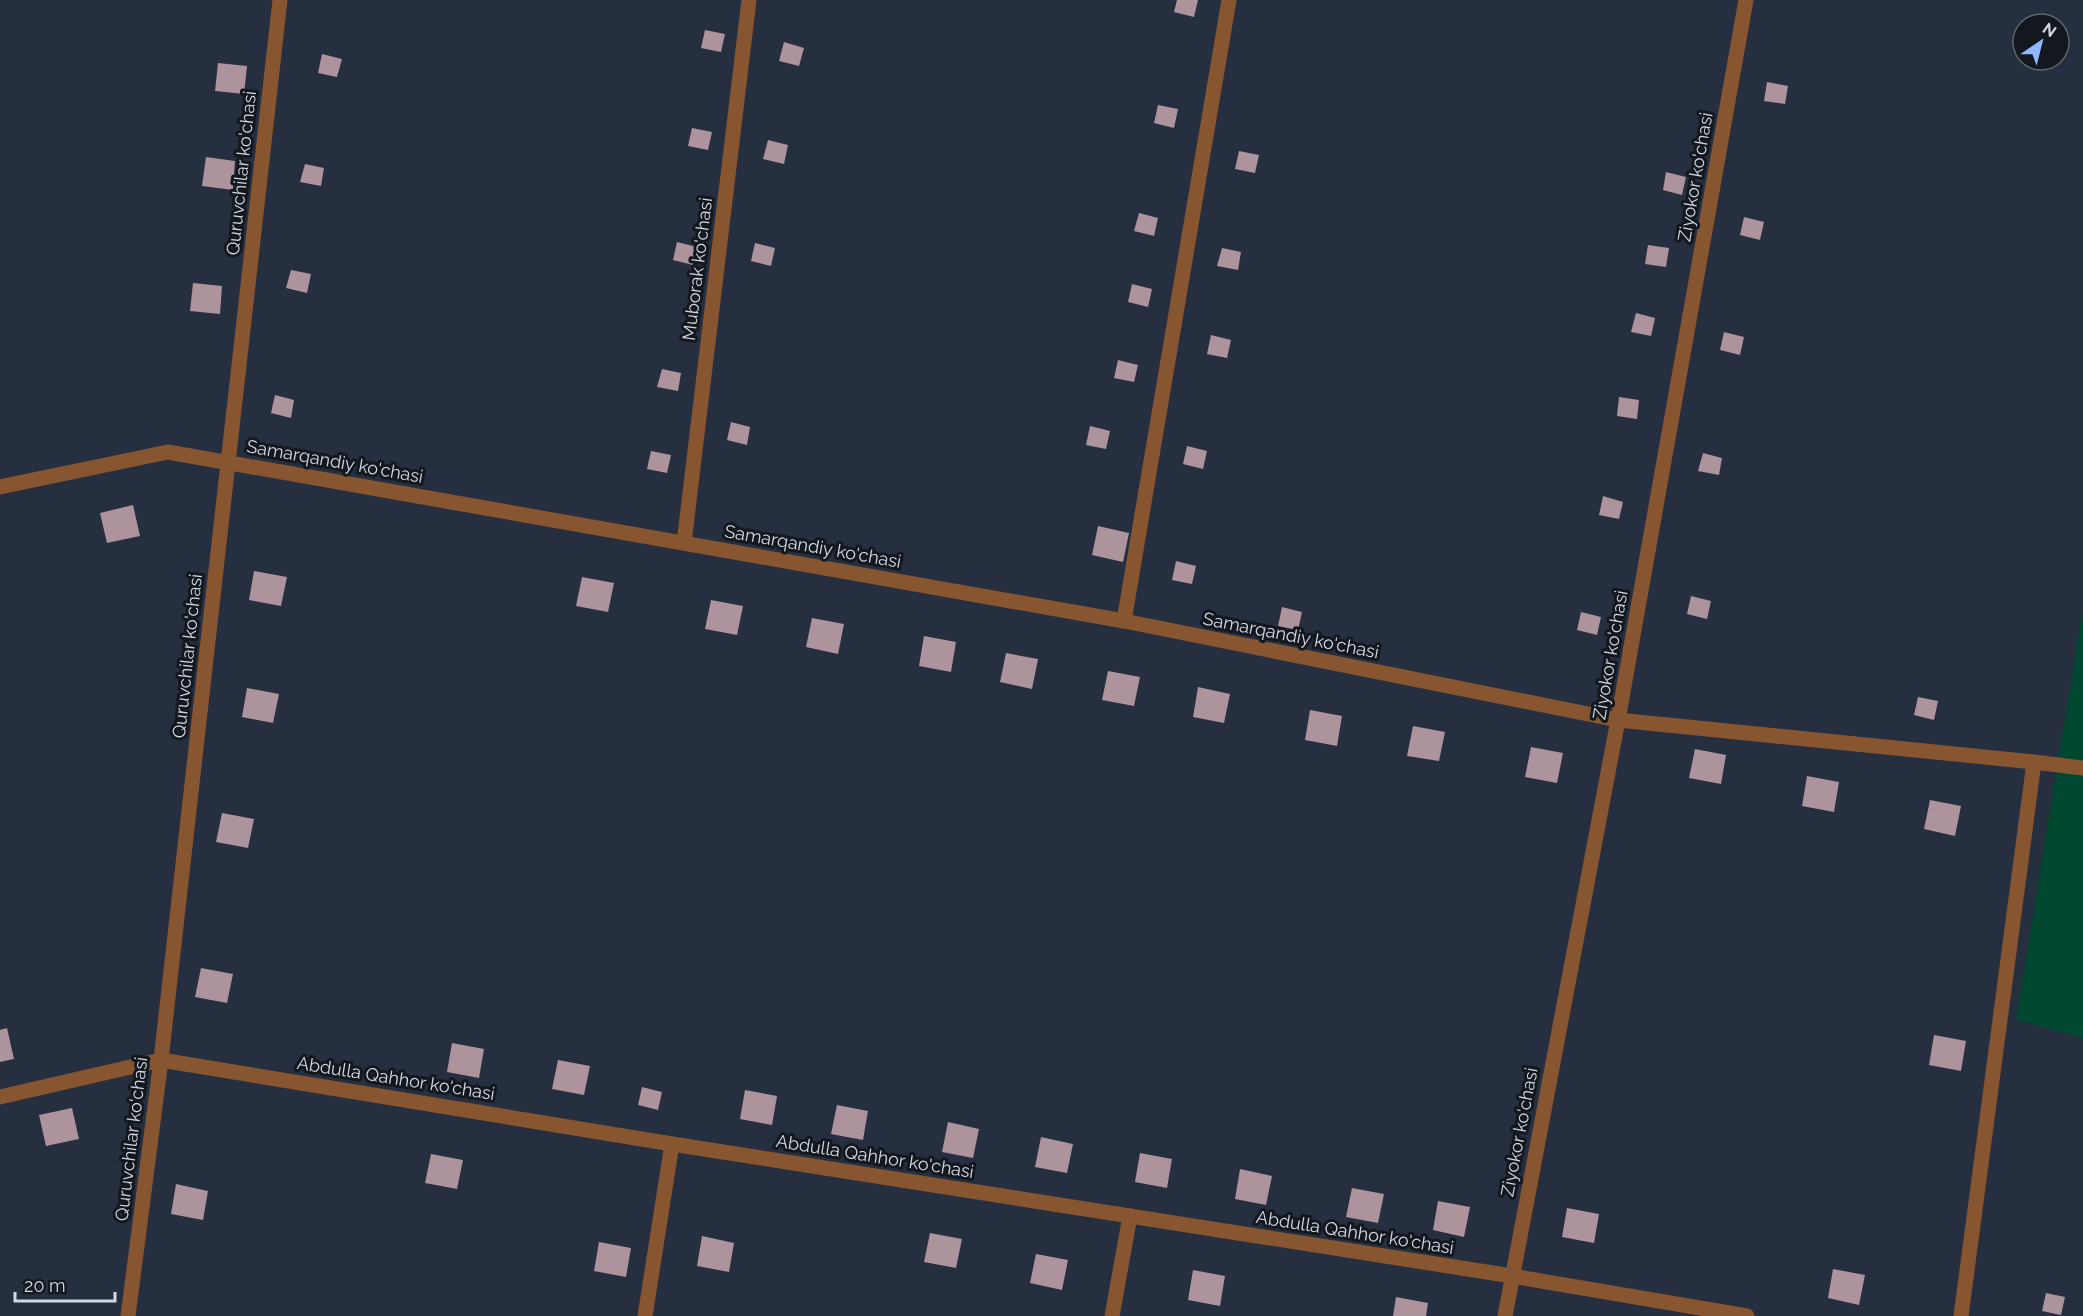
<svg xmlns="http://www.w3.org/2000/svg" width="2083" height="1316" font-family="Raleway,sans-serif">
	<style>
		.green { fill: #004830 }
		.building { fill: #ad939b }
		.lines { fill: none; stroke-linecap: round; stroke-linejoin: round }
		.service { stroke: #875630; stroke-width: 15 }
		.minor { stroke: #875630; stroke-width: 15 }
		.labels { text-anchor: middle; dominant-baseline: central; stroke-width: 6; stroke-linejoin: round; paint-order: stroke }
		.street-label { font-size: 18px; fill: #d2d8e3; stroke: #13171e }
	</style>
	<rect width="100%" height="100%" fill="#262f3f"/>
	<path class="green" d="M2083,608v430l-67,-18z"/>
	<g class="building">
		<path d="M1177,0h21l-4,17 -20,-5z"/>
		<path d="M705,30l20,4 -4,18 -20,-4z"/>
		<path d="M784,42l20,6 -5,18 -20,-5z"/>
		<path d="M322,54l20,5 -5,18 -19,-4z"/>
		<path d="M218,63l29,3 -3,28 -29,-3z"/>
		<path d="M1767,82l21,4 -3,18 -21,-3z"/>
		<path d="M1158,105l20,4 -4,19 -20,-5z"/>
		<path d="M692,128l20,4 -4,18 -20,-4z"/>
		<path d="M768,140l20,5 -4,19 -21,-5z"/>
		<path d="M1239,151l20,4 -4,18 -20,-4z"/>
		<path d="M206,157l29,4 -2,29 -31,-4z"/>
		<path d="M305,164l19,4 -3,18 -21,-4z"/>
		<path d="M1666,172l20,5 -4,18 -19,-5z"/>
		<path d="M1139,213l19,5 -4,18 -20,-5z"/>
		<path d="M1744,217l20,5 -4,18 -20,-5z"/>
		<path d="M677,242l20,5 -4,18 -20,-5z"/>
		<path d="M755,243l20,5 -4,18 -20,-5z"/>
		<path d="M1648,245l21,3 -3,19 -21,-3z"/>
		<path d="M1222,248l19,4 -3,18 -21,-4z"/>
		<path d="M291,270l20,4 -4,19 -21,-5z"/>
		<path d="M193,283l29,3 -2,28 -30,-3z"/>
		<path d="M1132,284l20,5 -4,18 -20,-5z"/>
		<path d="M1636,313l19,5 -4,18 -20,-4z"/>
		<path d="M1724,332l20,5 -4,18 -20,-5z"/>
		<path d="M1211,335l20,5 -4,18 -20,-4z"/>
		<path d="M1118,360l20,5 -4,17 -20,-4z"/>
		<path d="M662,369l19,4 -3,18 -21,-4z"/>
		<path d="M275,395l19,5 -3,18 -20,-5z"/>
		<path d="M1619,397l20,3 -2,19 -20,-3z"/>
		<path d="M731,422l19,5 -3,18 -20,-5z"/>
		<path d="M1090,426l20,5 -4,18 -20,-4z"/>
		<path d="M1187,446l20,5 -4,18 -20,-5z"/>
		<path d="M651,451l20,4 -4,18 -20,-4z"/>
		<path d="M1703,453l19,5 -3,17 -21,-4z"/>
		<path d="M1603,496l20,6 -4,17 -20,-4z"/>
		<path d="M133,505l7,31 -33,7 -7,-30z"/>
		<path d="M1098,526l31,7 -6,29 -31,-7z"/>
		<path d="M1176,561l20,5 -4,18 -20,-4z"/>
		<path d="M254,571l33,6 -6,29 -32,-6z"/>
		<path d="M582,577l32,6 -6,29 -32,-6z"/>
		<path d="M1691,596l20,5 -4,18 -20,-5z"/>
		<path d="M711,600l32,6 -6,29 -32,-6z"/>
		<path d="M1282,607l20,5 -4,18 -20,-4z"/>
		<path d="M1581,612l20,5 -4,18 -20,-5z"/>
		<path d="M812,618l32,6 -6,30 -32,-7z"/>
		<path d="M924,636l32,6 -5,30 -32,-6z"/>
		<path d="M1006,653l32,6 -6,30 -32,-7z"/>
		<path d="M1108,671l32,6 -6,29 -32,-6z"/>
		<path d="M1198,687l32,7 -6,29 -31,-6z"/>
		<path d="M247,688l32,6 -6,29 -31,-6z"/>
		<path d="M1918,697l20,4 -4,19 -20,-5z"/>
		<path d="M1310,710l32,6 -5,30 -32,-6z"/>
		<path d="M1413,726l32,6 -6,29 -32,-5z"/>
		<path d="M1531,747l32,6 -6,30 -32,-6z"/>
		<path d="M1695,749l31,6 -5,29 -32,-6z"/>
		<path d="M1807,776l32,6 -5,30 -32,-6z"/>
		<path d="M1930,800l31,6 -6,30 -31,-7z"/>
		<path d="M222,813l32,6 -6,29 -32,-6z"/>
		<path d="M201,968l32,6 -6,29 -32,-6z"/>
		<path d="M7,1028l7,31 -14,3v-32z"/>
		<path d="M1934,1035l32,6 -5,30 -32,-6z"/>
		<path d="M452,1043l32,6 -5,29 -32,-6z"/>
		<path d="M558,1060l32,6 -6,29 -32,-6z"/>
		<path d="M642,1087l20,5 -4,18 -20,-5z"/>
		<path d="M745,1090l32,6 -5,29 -32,-6z"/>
		<path d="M837,1105l31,6 -5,29 -32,-6z"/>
		<path d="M72,1108l7,31 -33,7 -7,-31z"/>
		<path d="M948,1122l31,7 -6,29 -31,-6z"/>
		<path d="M1041,1137l32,7 -6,29 -32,-6z"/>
		<path d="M1140,1153l32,6 -5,29 -32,-6z"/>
		<path d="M431,1154l32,6 -6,29 -32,-6z"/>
		<path d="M1240,1169l32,7 -6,29 -31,-6z"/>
		<path d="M176,1184l32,7 -5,29 -32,-6z"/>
		<path d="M1352,1188l32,6 -6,29 -32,-6z"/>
		<path d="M1438,1201l32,6 -6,30 -31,-7z"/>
		<path d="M1567,1208l32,6 -5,29 -32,-6z"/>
		<path d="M930,1233l32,6 -6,29 -32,-6z"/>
		<path d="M702,1236l32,7 -5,29 -32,-6z"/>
		<path d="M599,1242l32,6 -5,29 -32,-6z"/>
		<path d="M1036,1254l32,6 -6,30 -32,-7z"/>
		<path d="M1833,1269l32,6 -6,30 -31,-7z"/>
		<path d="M1193,1270l32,6 -5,30 -32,-6z"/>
		<path d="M2046,1293l19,4 -4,18 -19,-4z"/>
		<path d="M1396,1297l32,6 -2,13h-33z"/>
	</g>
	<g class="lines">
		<path class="service" d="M2034,762l49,6"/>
		<g class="minor">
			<path d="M0,487l168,-35 956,169 494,99 416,42 -73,554"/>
			<path d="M684,543l65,-543"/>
			<path d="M1124,621l105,-621"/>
			<path d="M0,1097l161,-37 511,84 840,132 235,40"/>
			<path d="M128,1316l33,-256 119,-1060"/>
			<path d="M645,1316l27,-172"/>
			<path d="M1112,1316l18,-100"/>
			<path d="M1505,1316l113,-596 128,-720"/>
		</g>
	</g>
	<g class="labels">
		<g class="street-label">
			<text transform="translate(241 173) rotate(-84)">Quruvchilar ko'chasi</text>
			<text transform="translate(1695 177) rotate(-80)">Ziyokor ko'chasi</text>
			<text transform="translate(697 269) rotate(-83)">Muborak ko'chasi</text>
			<text transform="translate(335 461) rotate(10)">Samarqandiy ko'chasi</text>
			<text transform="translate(813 546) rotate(10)">Samarqandiy ko'chasi</text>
			<text transform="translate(1291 635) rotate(11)">Samarqandiy ko'chasi</text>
			<text transform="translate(1610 655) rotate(-80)">Ziyokor ko'chasi</text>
			<text transform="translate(187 656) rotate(-84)">Quruvchilar ko'chasi</text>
			<text transform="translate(396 1078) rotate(9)">Abdulla Qahhor ko'chasi</text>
			<text transform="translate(1519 1132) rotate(-79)">Ziyokor ko'chasi</text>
			<text transform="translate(131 1139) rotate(-83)">Quruvchilar ko'chasi</text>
			<text transform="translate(875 1156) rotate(9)">Abdulla Qahhor ko'chasi</text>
			<text transform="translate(1355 1232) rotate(9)">Abdulla Qahhor ko'chasi</text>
		</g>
	</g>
	<g transform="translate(2041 42) rotate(35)"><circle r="28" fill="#13171e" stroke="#5f646d" stroke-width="1.5"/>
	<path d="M0-4.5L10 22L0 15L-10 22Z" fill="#8db9fc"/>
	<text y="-9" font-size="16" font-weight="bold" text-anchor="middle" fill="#d2d8e3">N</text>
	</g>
	<path d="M15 1292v9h100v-9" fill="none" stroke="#d2d8e3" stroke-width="3"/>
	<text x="24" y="1292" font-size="18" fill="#d2d8e3" stroke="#13171e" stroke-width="4.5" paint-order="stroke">20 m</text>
</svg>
